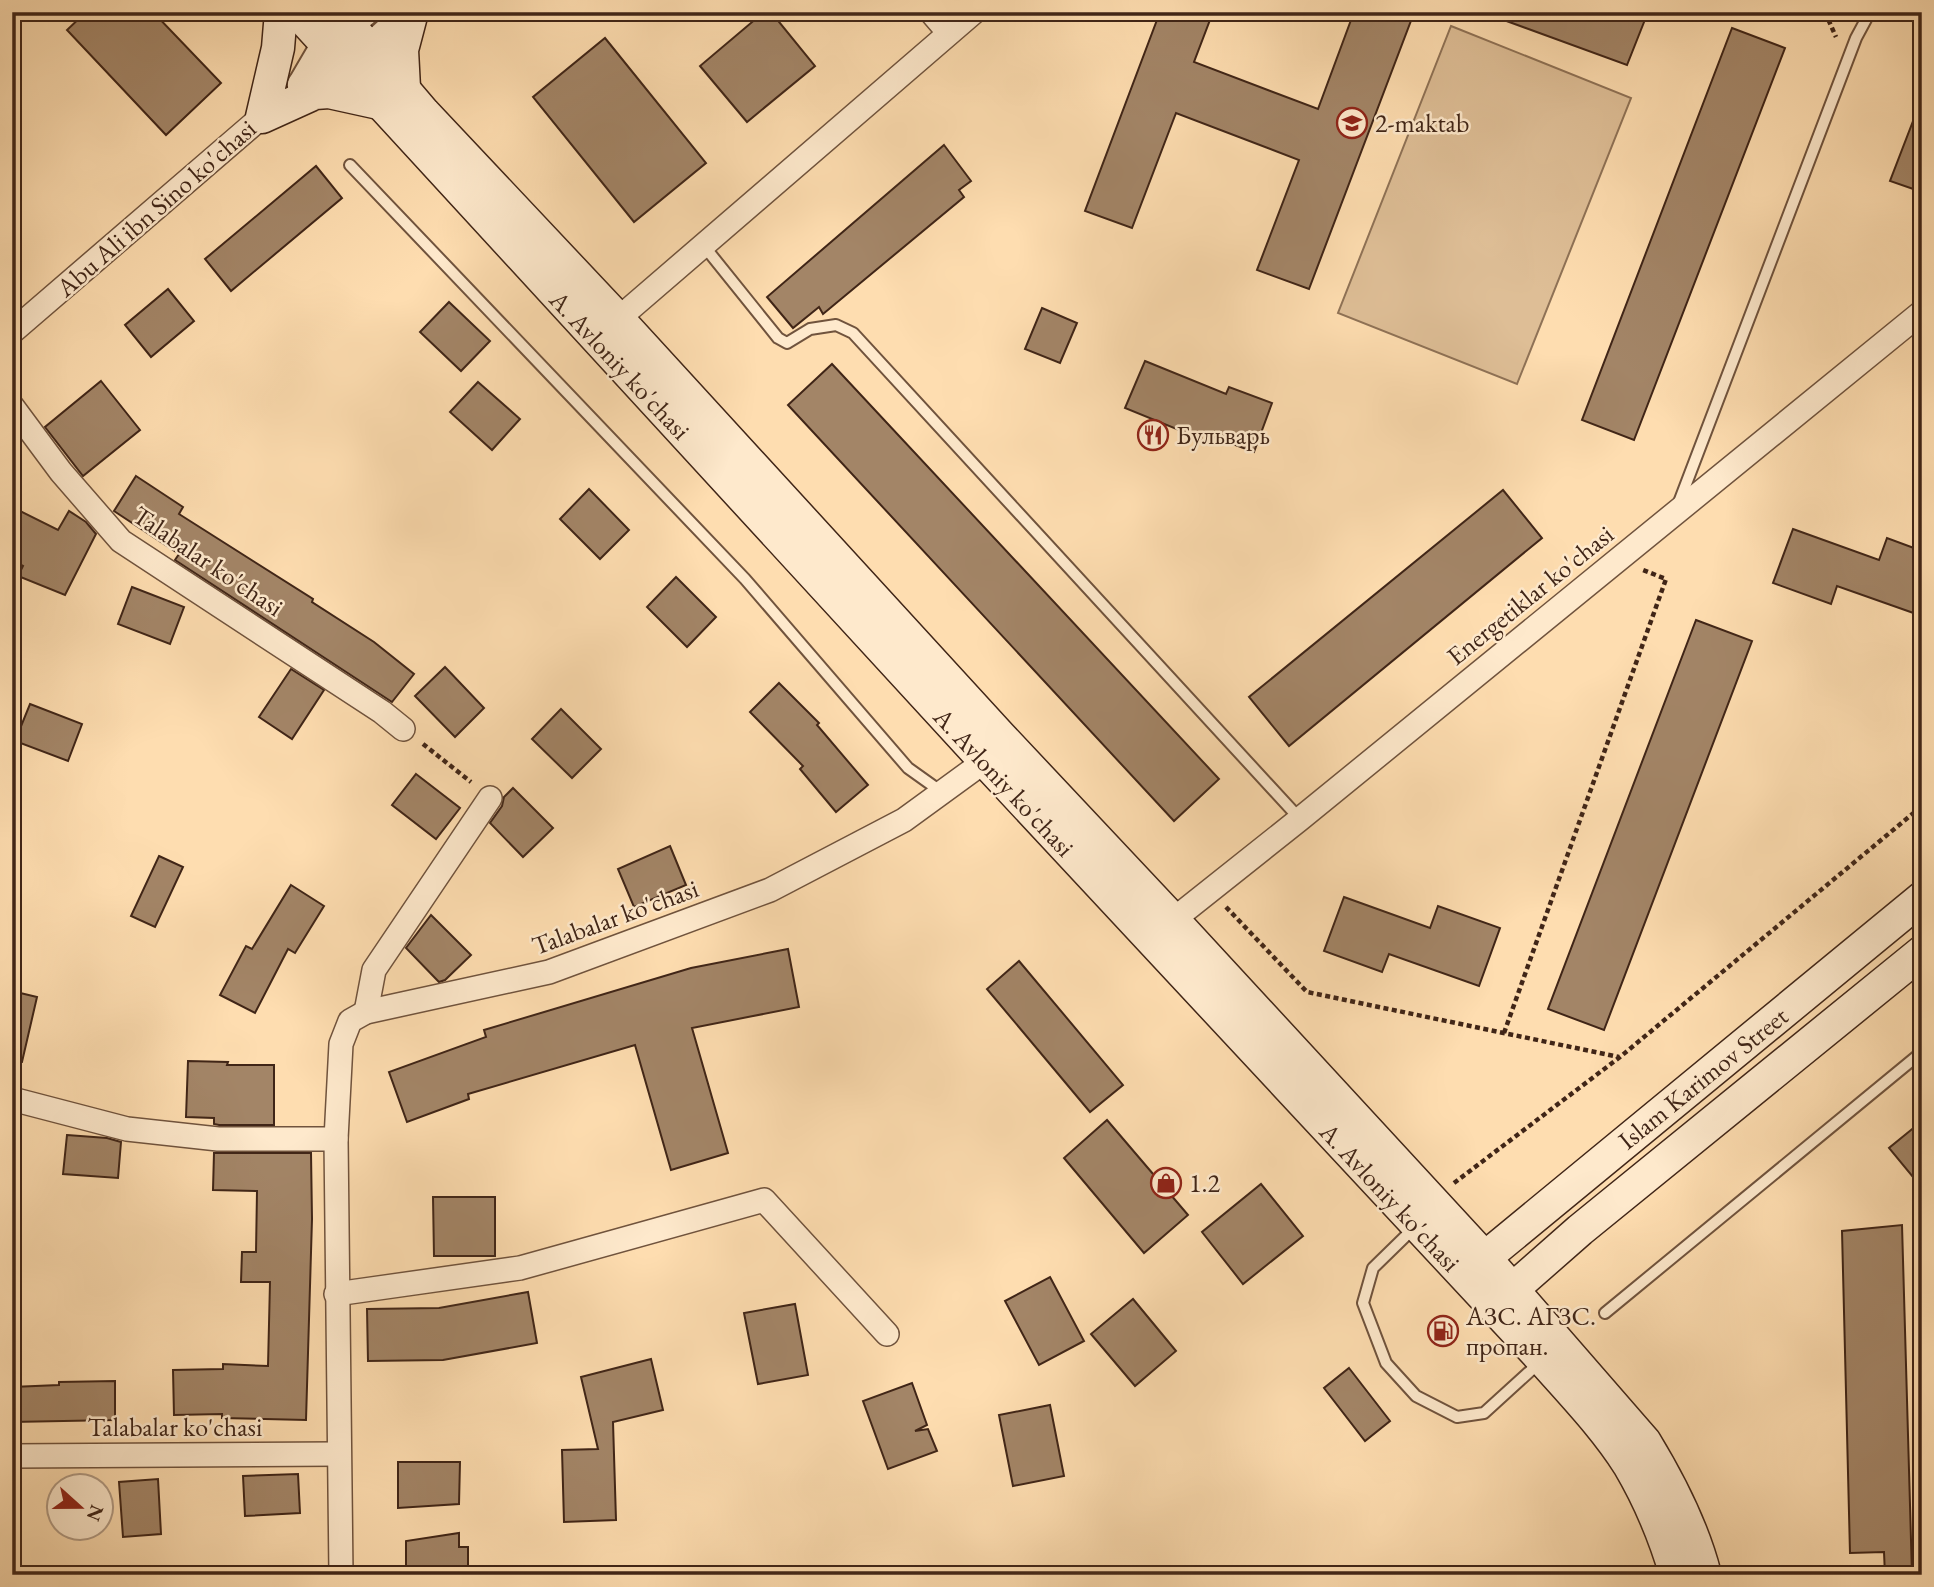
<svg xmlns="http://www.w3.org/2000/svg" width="1934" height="1587" font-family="'EB Garamond',serif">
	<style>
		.green { fill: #debe96; stroke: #8f7256; stroke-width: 2 }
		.building { fill: #a38567; stroke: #402517; stroke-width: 2 }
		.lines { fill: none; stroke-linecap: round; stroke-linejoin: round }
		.service-casing { stroke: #70533d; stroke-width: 14 }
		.minor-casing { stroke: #70533d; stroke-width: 26 }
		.tertiary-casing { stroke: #70533d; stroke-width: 32 }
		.secondary-casing { stroke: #402517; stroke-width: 35 }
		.path { stroke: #402517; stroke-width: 4.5; stroke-dasharray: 5 3.5; stroke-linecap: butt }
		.service { stroke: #fee9cc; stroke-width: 10 }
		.minor { stroke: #fee9cc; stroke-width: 23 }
		.tertiary { stroke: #fee9cc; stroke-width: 28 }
		.secondary { stroke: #fee9cc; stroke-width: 32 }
		.labels { text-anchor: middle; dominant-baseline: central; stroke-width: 5; stroke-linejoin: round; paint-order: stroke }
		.poi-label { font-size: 26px; fill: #402517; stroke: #fee9cc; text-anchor: start }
		.street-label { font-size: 26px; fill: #402517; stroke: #fee9cc }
	</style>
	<rect width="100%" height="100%" fill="#feddb0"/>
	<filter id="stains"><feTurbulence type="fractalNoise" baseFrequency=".00286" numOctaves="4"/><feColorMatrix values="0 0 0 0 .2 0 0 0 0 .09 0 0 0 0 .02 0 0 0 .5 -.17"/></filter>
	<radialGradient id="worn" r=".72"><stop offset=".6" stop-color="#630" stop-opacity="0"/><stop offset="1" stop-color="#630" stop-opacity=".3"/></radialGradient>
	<path class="green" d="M1451,26l180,72 -114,286 -179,-71z"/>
	<g class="building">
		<path d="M86,12h67l68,71 -55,52 -99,-105z"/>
		<path d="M764,12h7l44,54 -68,56 -47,-56z"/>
		<path d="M1160,12h53l-19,50 124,47 36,-97h44l14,6 -103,271 -52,-19 42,-110 -123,-47 -44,115 -47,-17z"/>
		<path d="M1490,12h158l-21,53 -137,-50z"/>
		<path d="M1732,28l53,20 -151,392 -52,-20z"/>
		<path d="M605,38l101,125 -72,59 -101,-125z"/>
		<path d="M1920,103h2v89l-32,-11z"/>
		<path d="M944,145l27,36 -12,9 5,7 -141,117 -4,-7 -26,21 -26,-31z"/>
		<path d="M316,166l26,32 -111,93 -26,-32z"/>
		<path d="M168,289l26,32 -43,36 -26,-32z"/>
		<path d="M449,302l41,39 -29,30 -41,-39z"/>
		<path d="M1042,308l35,15 -17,40 -35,-14z"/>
		<path d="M1145,361l81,33 3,-7 43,16 -18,49 -51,-19 -2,6 -76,-31z"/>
		<path d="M832,364l387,415 -45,42 -386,-416z"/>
		<path d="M101,381l39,49 -57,46 -38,-49z"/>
		<path d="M478,382l42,37 -28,31 -42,-38z"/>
		<path d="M136,476l47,31 -4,7 134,85 -1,3 62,40 40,32 -22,28 -217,-142 4,-6 -65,-43z"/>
		<path d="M589,489l40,41 -29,29 -40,-40z"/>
		<path d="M1503,490l39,48 -253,208 -40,-49z"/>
		<path d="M12,507l46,23 11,-19 17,11 10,12 -31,61 -47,-19 5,-10 -11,-6z"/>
		<path d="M1793,529l86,31 8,-22 35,13v65l-85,-30 -6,18 -58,-21z"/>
		<path d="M676,577l40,40 -29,30 -40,-40z"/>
		<path d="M132,587l52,20 -14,37 -52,-20z"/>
		<path d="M1696,620l56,21 -148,389 -56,-21z"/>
		<path d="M445,667l39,41 -29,29 -40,-41z"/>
		<path d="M291,669l33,21 -32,49 -33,-22z"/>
		<path d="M779,683l40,40 -2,2 51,60 -32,27 -36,-43 3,-3 -53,-54z"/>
		<path d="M30,704l52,20 -14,37 -53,-20z"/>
		<path d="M561,709l40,40 -29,29 -40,-39z"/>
		<path d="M416,774l44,34 -24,31 -44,-34z"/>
		<path d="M513,788l40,40 -30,29 -33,-34 12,-17 2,-9z"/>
		<path d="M670,846l16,39 -52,22 -16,-38z"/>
		<path d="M159,856l24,11 -28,60 -24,-11z"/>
		<path d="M291,885l33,21 -29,47 -7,-4 -33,64 -35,-18 26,-49 6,3z"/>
		<path d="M1344,897l86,31 8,-22 62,22 -21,58 -90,-32 -7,18 -58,-21z"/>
		<path d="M431,915l40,40 -26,25 -6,2 -33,-34z"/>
		<path d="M788,949l11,58 -107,21 36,125 -57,17 -36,-125 -167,49 1,5 -62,23 -18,-50 97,-35 -2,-7 207,-62z"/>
		<path d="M1019,961l104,124 -33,27 -103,-123z"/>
		<path d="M12,991l25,6 -15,65 -10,-1z"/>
		<path d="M188,1061l40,1 -1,3h47v60h-55l-5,-1v-6l-28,-1z"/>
		<path d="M1107,1120l81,95 -44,38 -80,-95z"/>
		<path d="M1922,1121v67l-33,-40z"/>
		<path d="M67,1135l40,3 14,4 -3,36 -55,-4z"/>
		<path d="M214,1153h97l1,66 -6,201 -84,-2v-4l-48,1 -1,-45 50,-1v-5l45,2 2,-84h-29l1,-30h14l1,-61 -44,-1z"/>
		<path d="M1261,1184l42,52 -60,48 -41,-52z"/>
		<path d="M433,1197h62v59h-61z"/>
		<path d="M1902,1225l10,350h-27l-1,-23 -34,1 -8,-322z"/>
		<path d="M1050,1277l34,64 -45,24 -34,-64z"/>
		<path d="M528,1292l9,51 -94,17 -75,1 -1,-52 72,-1z"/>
		<path d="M1133,1299l43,52 -41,35 -44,-52z"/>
		<path d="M795,1304l13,71 -50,9 -14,-71z"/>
		<path d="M651,1359l12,51 -50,12 3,98 -52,2 -2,-72 36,-1 -17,-72z"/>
		<path d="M1349,1368l41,53 -25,20 -41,-53z"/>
		<path d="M115,1381v39l-103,2v-35l47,-2v-3z"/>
		<path d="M912,1383l15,42 -12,6 13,-2 9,22 -49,18 -25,-68z"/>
		<path d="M1050,1405l14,71 -51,10 -14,-71z"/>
		<path d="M398,1462h62l-1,42 -61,4z"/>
		<path d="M298,1474l2,39 -55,3 -2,-40z"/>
		<path d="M158,1479l3,55 -38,3 -4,-55z"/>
		<path d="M459,1533v14h9v28h-62v-34z"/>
	</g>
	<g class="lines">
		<g class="service-casing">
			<g id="service">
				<path d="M350,165l395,414 163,189 35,25"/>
				<path d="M704,246l74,92 9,5 23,-14 26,-4 17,8 447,486"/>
				<path d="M1678,505l178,-467 14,-26"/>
				<path d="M1415,1227l-42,41 -10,35 23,60 30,33 41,21 27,-4 55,-50"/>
				<path d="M1605,1313l317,-261"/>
			</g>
		</g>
		<g class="minor-casing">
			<g id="minor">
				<path d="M931,12l18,21"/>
				<path d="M618,319l356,-307"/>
				<path d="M12,332l260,-224"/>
				<path d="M12,406l49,66 60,69 261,171 21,17"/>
				<path d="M1173,920l127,-101 622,-507"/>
				<path d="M366,1012l8,-42 116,-172"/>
				<path d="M12,1099l115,30 91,10h118"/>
				<path d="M336,1294l184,-26 244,-68 123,134"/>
				<path d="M12,1456l326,-2"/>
				<path d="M341,1575l-5,-436 5,-95 9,-23 16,-9 183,-40 221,-82 134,-70 81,-59"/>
			</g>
		</g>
		<g class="tertiary-casing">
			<g id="tertiary">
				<path d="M302,85l46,-17 62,-56"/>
				<path d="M302,85l24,-41 38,-32"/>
			</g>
		</g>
		<g class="secondary-casing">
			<g id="secondary">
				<path d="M281,12l-3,36 -16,69 53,-24 14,-1 50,11"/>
				<path d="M297,12l688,749 557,598c30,34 63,68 87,106 20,34 36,72 47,110"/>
				<path d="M338,12l86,101 194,206 383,418 172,183 312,338 160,184c25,41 48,86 60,133"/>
				<path d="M404,88l-2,-38 10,-38"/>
				<path d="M1470,1270l452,-372"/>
				<path d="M1497,1303l83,-73 342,-278"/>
			</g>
		</g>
		<g class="path">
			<path d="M1825,12l11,25"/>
			<path d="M423,744l48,38"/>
			<path d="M1226,907l81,85 312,65"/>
			<path d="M1504,1033l162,-454 -23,-9"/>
			<path d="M1454,1183l166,-126 302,-251"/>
		</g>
		<use href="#service" class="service"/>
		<use href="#minor" class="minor"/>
		<use href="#tertiary" class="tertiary"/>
		<use href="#secondary" class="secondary"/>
	</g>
	<defs>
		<g id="school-ring" transform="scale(1.575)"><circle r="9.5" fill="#fee9cc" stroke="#8f2418" stroke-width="1.5"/><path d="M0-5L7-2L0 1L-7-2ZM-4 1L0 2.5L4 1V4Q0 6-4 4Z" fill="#8f2418"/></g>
		<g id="restaurant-ring" transform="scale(1.575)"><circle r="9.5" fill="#fee9cc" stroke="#8f2418" stroke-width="1.5"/><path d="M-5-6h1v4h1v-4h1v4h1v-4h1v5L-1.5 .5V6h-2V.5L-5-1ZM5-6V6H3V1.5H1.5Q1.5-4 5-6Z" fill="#8f2418"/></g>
		<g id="shop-ring" transform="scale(1.575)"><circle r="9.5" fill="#fee9cc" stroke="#8f2418" stroke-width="1.5"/><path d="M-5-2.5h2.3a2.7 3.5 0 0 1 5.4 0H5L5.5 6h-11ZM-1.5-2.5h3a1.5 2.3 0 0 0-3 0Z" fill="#8f2418"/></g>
		<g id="fuel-ring" transform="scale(1.575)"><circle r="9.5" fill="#fee9cc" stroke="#8f2418" stroke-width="1.5"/><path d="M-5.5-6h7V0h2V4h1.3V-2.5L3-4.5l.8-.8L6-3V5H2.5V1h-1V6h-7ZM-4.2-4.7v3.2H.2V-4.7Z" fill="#8f2418"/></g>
	</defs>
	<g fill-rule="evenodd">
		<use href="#school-ring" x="1352" y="123"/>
		<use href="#restaurant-ring" x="1153" y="435"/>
		<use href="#shop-ring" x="1166" y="1183"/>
		<use href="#fuel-ring" x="1443" y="1331"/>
	</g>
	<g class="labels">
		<g class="poi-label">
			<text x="1375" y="123">2-maktab</text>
			<text x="1176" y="435">Бульварь</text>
			<text x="1189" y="1183">1.2</text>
			<text x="1466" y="1316">АЗС. АГЗС.<tspan x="1466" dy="30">пропан.</tspan></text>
		</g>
		<g class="street-label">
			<text transform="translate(156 208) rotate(-41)">Abu Ali ibn Sino ko'chasi</text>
			<text transform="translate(620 365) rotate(47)">A. Avloniy ko'chasi</text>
			<text transform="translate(208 561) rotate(34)">Talabalar ko'chasi</text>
			<text transform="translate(1530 595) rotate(-39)">Energetiklar ko'chasi</text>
			<text transform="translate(1004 782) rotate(47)">A. Avloniy ko'chasi</text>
			<text transform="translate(615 917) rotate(-20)">Talabalar ko'chasi</text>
			<text transform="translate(1703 1078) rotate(-39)">Islam Karimov Street</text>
			<text transform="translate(1390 1197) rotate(47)">A. Avloniy ko'chasi</text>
			<text x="175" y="1427">Talabalar ko'chasi</text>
		</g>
	</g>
	<rect width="1934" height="1587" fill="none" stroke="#feddb0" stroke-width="42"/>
	<rect x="14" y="14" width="1906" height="1559" fill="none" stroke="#402517" stroke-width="3.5"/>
	<rect x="21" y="21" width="1892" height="1545" fill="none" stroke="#402517" stroke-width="2"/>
	<g transform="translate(80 1507) rotate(111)"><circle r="33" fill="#fee9cc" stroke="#b29b84" stroke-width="2"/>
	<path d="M0-5L12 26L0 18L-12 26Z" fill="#8f2418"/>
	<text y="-10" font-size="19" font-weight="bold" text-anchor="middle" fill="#402517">N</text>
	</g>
	<rect width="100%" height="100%" filter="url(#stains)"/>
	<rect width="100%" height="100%" fill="url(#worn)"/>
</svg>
